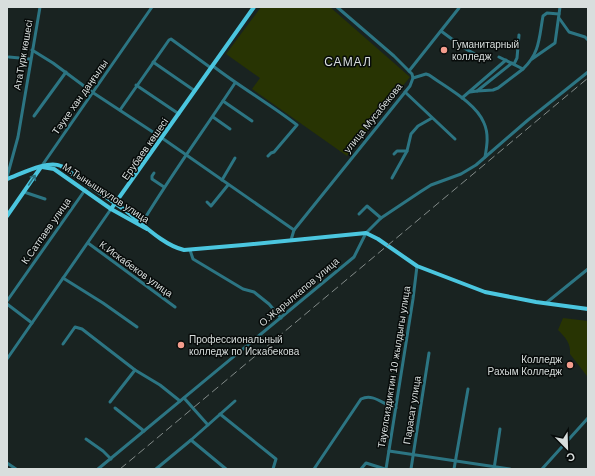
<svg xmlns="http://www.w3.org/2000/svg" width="595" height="476" font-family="Helvetica,sans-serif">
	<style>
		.green { fill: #283403 }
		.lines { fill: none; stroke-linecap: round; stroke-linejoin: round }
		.minor { stroke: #2c7583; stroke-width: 3 }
		.major { stroke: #4bc6df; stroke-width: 4 }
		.rail { stroke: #838b89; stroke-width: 1; stroke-dasharray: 8 4; stroke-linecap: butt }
		.oneway { stroke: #2c727f }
		.poi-dot { fill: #f49d8d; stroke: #070b0a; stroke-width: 1.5 }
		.labels { text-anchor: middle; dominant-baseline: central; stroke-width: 3; stroke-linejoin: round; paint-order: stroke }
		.poi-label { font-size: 10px; fill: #d8dedd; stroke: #070b0a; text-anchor: start }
		.street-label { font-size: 10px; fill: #d8dedd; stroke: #070b0a }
		.quarter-label { font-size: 12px; letter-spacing: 1px; fill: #d8dedd; stroke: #070b0a }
	</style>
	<rect width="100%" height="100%" fill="#192321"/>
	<g class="green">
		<path d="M261,7h69l80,70 -63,79 -95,-67 8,-11 -34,-24z"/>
		<path d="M563,318l25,3 -1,55 -17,-22c1,-11 -5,-17 -12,-24z"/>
	</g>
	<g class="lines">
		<g class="minor">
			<path d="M559,18l10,14 16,5 3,3"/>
			<path d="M441,31l23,17 11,6"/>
			<path d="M32,50l21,13 39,29 70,46 132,92 -3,10"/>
			<path d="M9,57l21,2"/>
			<path d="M499,57l24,12c17,-16 16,-31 20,-53l4,-3 12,1"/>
			<path d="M532,59l23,-16 5,-36"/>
			<path d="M153,62l42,29"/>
			<path d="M514,64l3,-6 2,-23"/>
			<path d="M213,66c27,21 57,38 84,59l-23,27 -3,1 -3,3"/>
			<path d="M409,71l50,-63"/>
			<path d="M413,78l13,-4 3,1c18,13 47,28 55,48 5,11 3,23 1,34"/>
			<path d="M136,85l43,29"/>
			<path d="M477,91l16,-1 5,-2 25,-19"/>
			<path d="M405,92l50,47"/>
			<path d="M470,92l7,-1 35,-28"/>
			<path d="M462,98l44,-38"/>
			<path d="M223,101l29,20"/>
			<path d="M120,110l49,-70 2,-1 40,29"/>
			<path d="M34,116l32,-44"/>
			<path d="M213,117l17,12"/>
			<path d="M394,154l3,-3h10"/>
			<path d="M41,167l111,-160"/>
			<path d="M154,173l-2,3v3l12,8"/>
			<path d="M7,177l11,-40 22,-130"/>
			<path d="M392,178l15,-27 4,-17 7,-8 14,-8"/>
			<path d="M222,180l13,-22"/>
			<path d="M24,192l21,7"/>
			<path d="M207,202l4,4 17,-21"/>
			<path d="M359,214l8,-8 14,12"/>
			<path d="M142,223c29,-48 62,-93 93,-140"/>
			<path d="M294,230l116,-144 3,-8 -1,-4 -18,-18 -57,-49"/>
			<path d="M88,243l87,64"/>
			<path d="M190,250l3,9 50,30 11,3 15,12 12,14"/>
			<path d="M63,278l40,25 34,24"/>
			<path d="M7,301l78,-111"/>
			<path d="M546,303l42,-34"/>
			<path d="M7,304l25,19"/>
			<path d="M63,344l12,-17 7,2 53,41 25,15 20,16"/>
			<path d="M7,359l104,-150"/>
			<path d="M184,398l24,27"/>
			<path d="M110,402l25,-32"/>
			<path d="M115,408l29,23"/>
			<path d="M220,414l56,45 -3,10"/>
			<path d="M86,439l17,12 8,8"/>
			<path d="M191,440l35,29"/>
			<path d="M389,451l121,18"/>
			<path d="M7,463l9,6"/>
			<path d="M98,469l256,-212 12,-24 15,-15 39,-26 11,-7 30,-11 15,-9 52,-45 60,-48"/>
			<path d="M156,469l35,-29 44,-39"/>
			<path d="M314,469l47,-70c13,-6 22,6 35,9"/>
			<path d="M361,469l5,-6 19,6"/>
			<path d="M386,469l27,-170 4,-33"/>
			<path d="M411,469l18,-116"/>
			<path d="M454,469l14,-80"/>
			<path d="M494,469l6,-40"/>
			<path d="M542,469l46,-51"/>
		</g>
		<g class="major">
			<path d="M42,167l12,2 57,40 36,20"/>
			<path d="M7,179c14,-5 40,-19 54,-13 20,14 41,28 61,42 18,13 40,37 62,42l59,-5 123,-12 12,6 39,27 68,26 51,10 52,7"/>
			<path d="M111,209l143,-202"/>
			<path d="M7,216l34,-49"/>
		</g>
		<path class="rail" d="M120,469l468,-391"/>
	</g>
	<defs><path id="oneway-shaft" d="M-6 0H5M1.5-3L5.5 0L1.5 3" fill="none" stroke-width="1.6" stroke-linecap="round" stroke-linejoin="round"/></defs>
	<use class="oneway" href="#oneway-shaft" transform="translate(32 180) rotate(-56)"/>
	<g class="poi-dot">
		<circle cx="444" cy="50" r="4"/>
		<circle cx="181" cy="345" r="4"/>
		<circle cx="570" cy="365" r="4"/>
	</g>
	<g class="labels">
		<g class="poi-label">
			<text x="452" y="44">Гуманитарный<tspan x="452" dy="12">колледж</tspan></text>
			<text x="189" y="339">Профессиональный<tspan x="189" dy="12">колледж по Искабекова</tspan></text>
			<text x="562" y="359" text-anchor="end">Колледж<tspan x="562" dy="12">Рахым Колледж</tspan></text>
		</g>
		<g class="street-label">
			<text transform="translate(23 55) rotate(-80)">АтаТүрк көшесі</text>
			<text transform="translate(80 97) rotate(-55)">Тәуке хан даңғылы</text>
			<text transform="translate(373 118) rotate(-51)">улица Мусабекова</text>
			<text transform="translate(145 149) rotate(-55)">Ерубаев көшесі</text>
			<text transform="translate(106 193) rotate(33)">М.Тынышкулов улица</text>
			<text transform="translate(46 231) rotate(-55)">К.Сатпаев улица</text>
			<text transform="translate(136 269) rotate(36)">К.Искабеков улица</text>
			<text transform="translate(299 292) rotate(-40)">О.Жарылкапов улица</text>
			<text transform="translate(394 367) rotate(-81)">Тауелсиздиктин 10 жылдыгы улица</text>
			<text transform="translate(412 410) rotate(-81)">Парасат улица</text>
		</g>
		<g class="quarter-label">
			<text x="348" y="62">САМАЛ</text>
		</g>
	</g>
	<rect width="595" height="476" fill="none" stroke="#d8dedd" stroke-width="16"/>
	<g transform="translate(567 448) rotate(157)" stroke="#070b0a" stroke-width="3" paint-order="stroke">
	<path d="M0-3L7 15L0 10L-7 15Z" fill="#d8dedd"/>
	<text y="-6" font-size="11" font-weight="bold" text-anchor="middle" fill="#d8dedd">С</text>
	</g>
</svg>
